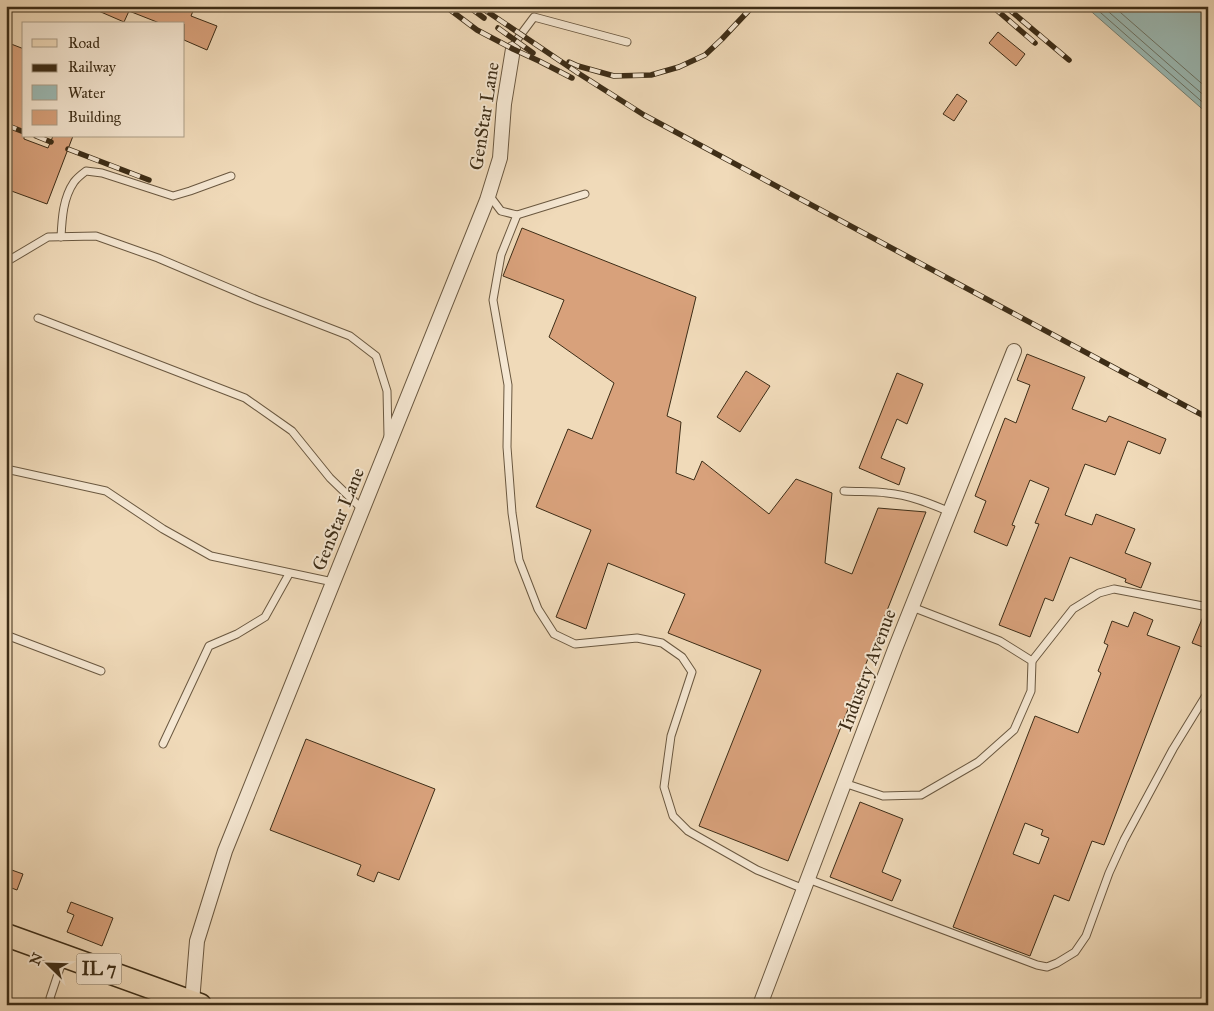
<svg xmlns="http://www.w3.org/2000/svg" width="1214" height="1011" font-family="'IM FELL Great Primer',serif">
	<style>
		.water { fill: #9bbab5; stroke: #758276 }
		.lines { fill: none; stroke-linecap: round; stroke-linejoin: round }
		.shore { stroke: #6c7466; stroke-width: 1 }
		.building { fill: #d8a17b; stroke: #3d2d17; fill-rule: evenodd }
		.lane-casing { stroke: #6a5840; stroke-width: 9 }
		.street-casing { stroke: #6a5840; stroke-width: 16 }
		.primary-casing { stroke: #3d2d17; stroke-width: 25 }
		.lane { stroke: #f5e7d2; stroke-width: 7 }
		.street { stroke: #f5e7d2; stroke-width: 14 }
		.primary { stroke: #f0dab9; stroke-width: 22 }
		.rail-casing { stroke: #3d2d17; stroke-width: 5.5 }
		.rail { stroke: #f5e7d2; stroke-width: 4; stroke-dasharray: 11; stroke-linecap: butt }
		.labels { text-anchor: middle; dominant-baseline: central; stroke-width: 4; stroke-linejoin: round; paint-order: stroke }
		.shield { fill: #f5e7d2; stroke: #74654f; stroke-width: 1 }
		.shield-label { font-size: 18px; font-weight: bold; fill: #3d2d17 }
		.street-label { font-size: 19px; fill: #3d2d17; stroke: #f5e7d2 }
	</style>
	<rect width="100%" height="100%" fill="#f0dab9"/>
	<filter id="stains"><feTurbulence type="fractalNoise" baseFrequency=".004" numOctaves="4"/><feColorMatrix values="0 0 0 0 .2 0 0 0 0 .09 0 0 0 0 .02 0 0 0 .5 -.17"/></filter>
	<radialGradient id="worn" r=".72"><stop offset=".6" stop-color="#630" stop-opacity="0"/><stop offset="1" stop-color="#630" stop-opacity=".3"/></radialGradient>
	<path class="water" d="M1085,6h123v108z"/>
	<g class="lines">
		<g class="shore">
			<path d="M1093,6l115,101"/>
			<path d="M1102,6l106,93"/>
			<path d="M1113,6l95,83"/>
		</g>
	</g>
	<g class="building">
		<path d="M87,6h108l-4,10 26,10 -10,24 -23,-10v-16h-22l-33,-13 -5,11z"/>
		<path d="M998,32l27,22 -9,12 -27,-23z"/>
		<path d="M6,42l18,7v90l24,9 5,-12h20l-26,68 -41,-15z"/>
		<path d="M957,94l10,7 -13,20 -11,-7z"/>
		<path d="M522,228l174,69 -29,119 14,6 -5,51 18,7 8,-19 67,53 27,-35 36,14 -7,70 27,11 26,-66 48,4 -138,349 -89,-35 62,-156 -93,-37 17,-39 -77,-31 -22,66 -30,-12 35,-87 -55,-23 32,-78 24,10 22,-56 -65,-46 15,-37 -61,-24z"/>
		<path d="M1027,354l58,23 -13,32 34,13 3,-6 57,23 -6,15 -32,-13 -13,34 -30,-11 -20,51 27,10 4,-11 39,15 -10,24 26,10 -10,25 -16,-6 1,-3 -56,-22 -17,44 -8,-3 -15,39 -31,-12 40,-101 -4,-1 14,-35 -19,-8 -18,45 3,1 -8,20 -33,-14 12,-31 -11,-5 30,-78 11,5 14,-38 -13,-5z"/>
		<path d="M746,371l24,15 -30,46 -23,-15z"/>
		<path d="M897,373l26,11 -16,40 -10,-5 -16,39 24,10 -6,17 -40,-17z"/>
		<path d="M1134,612l19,8 -6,15 33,12 -76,198 -12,-4 -23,60 -15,-6 -24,61 -77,-29 82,-211 43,17 23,-60 -3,-2 10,-26 -4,-2 8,-22 16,6zM1025,823l18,7 -2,5 8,3 -10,26 -26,-10z"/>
		<path d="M1205,612h3v37l-16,-6z"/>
		<path d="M306,739l129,50 -36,91 -21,-8 -4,10 -17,-7 4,-10 -91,-35z"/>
		<path d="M860,802l43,17 -21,53 19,8 -9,21 -62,-24z"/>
		<path d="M6,868l17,6 -6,16 -11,-4z"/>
		<path d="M71,902l42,16 -11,28 -35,-14 7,-17 -7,-3z"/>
	</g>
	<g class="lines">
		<g class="lane-casing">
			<g id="lane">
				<path d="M513,49l3,-8 18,-24 93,25"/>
				<path d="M489,195l12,16 16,4 68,-21"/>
				<path d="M517,215l-16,40 -8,45 15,85 -1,62 5,66 7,47 19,49 16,25 21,10 62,-6 25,5 20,14 10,15 -21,64 -7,51 9,29 15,15 69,39 47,19"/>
				<path d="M61,237c1,-19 2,-39 13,-55 3,-4 8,-8 12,-11l16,2 71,23 17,-5 41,-15"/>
				<path d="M6,262l42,-25 48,-1 62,22 99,42 93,36 26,20 11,35 1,45"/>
				<path d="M38,318l207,80 47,33 38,47 32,31"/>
				<path d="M6,469l100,22 57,38 48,27 122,26"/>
				<path d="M844,491c14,1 29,0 43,2 22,2 42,10 63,19"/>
				<path d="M6,635l95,36"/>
				<path d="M1032,661l41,-52 26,-16 15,-4 94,18"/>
				<path d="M163,744l46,-98 28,-12 28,-17 24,-43"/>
				<path d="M844,783l39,13 38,-1 57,-33 36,-32 17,-39 1,-30 -32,-20 -88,-34"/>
				<path d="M808,879l229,86 10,2 10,-4 18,-11 11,-16 23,-63 15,-33 49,-91 35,-57"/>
				<path d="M55,1005l-3,-3 -2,-4 13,-39"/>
			</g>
		</g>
		<g class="street-casing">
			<g id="street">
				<path d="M192,1002l5,-61 28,-90 262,-651 13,-42 4,-54 9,-55"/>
				<path d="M760,1005l135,-356 119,-298"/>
			</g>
		</g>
		<g class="primary-casing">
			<path id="primary" d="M6,935l194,70"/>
		</g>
		<use href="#lane" class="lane"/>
		<use href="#street" class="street"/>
		<use href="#primary" class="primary"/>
		<g class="rail-casing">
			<g id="rail">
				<path d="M445,6l32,24 36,19 26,12 33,17"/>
				<path d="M468,6l16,12"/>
				<path d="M479,6l99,67 66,42 564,303"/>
				<path d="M992,6l43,37"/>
				<path d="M1005,6l64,54"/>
				<path d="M498,28l35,25"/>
				<path d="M569,62l9,4 36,10 37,-1 28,-8 26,-12 17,-16 31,-33"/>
				<path d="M6,125l18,7"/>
				<path d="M36,136l15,6"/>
				<path d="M68,149l81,31"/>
			</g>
		</g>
		<use href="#rail" class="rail"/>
	</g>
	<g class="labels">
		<rect class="shield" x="76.5" y="953.5" width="45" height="31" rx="4"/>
		<g class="shield-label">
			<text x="99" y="969">IL 7</text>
		</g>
		<g class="street-label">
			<text transform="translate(484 116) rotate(-81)">GenStar Lane</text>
			<text transform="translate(338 519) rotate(-68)">GenStar Lane</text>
			<text transform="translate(867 670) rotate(-69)">Industry Avenue</text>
		</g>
	</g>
	<rect width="1214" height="1011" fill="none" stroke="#f0dab9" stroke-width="25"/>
	<rect x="8" y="8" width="1199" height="996" fill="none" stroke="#3d2d17" stroke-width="2.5"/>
	<rect x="12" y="12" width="1189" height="986" fill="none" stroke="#3d2d17"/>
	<rect x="22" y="22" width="162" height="115" fill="#f5e7d2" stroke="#ab9d87"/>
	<rect x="32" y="39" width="25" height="8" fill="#f0dab9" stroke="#ab9d87"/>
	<text x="68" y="48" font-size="15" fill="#3d2d17">Road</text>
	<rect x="32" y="64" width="25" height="8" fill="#3d2d17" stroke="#ab9d87"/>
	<text x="68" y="72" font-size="15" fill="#3d2d17">Railway</text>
	<rect x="32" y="85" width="25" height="15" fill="#9bbab5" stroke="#ab9d87"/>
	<text x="68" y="98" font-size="15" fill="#3d2d17">Water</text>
	<rect x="32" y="110" width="25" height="15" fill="#d8a17b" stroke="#ab9d87"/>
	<text x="68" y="122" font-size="15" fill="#3d2d17">Building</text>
	<g transform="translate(48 964) rotate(293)" stroke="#f5e7d2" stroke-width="4" paint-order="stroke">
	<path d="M0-4L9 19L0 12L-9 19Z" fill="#3d2d17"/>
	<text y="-8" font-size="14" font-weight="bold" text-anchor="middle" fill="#3d2d17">N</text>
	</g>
	<rect width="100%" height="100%" filter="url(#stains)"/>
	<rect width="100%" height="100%" fill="url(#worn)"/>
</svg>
